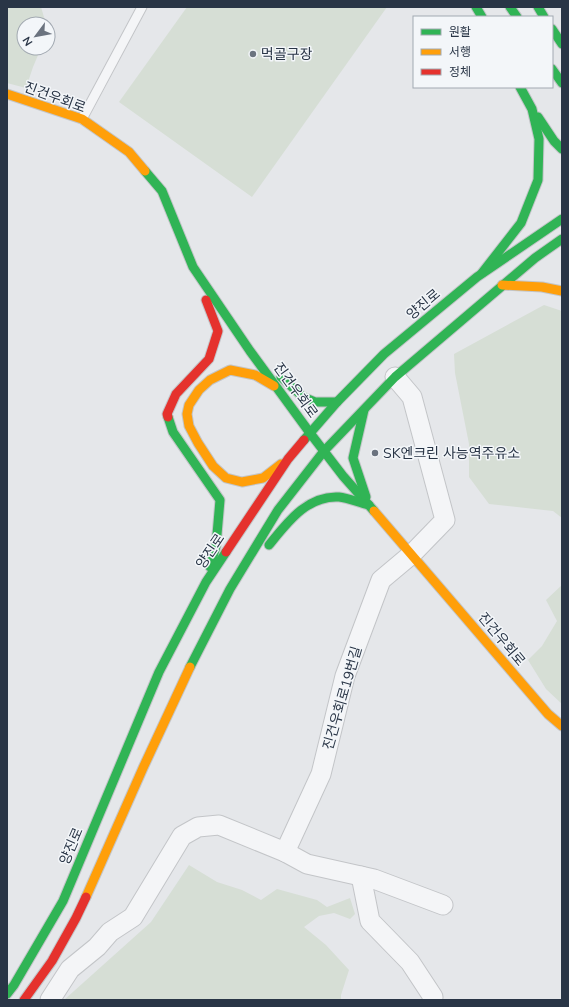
<svg xmlns="http://www.w3.org/2000/svg" width="569" height="1007" font-family="Mulish,'Noto Sans KR',sans-serif">
	<style>
		.green { fill: #d6ded5 }
		.lines { fill: none; stroke-linecap: round; stroke-linejoin: round }
		.lane-casing { stroke: #c3c5c8; stroke-width: 11 }
		.street-casing { stroke: #c3c5c8; stroke-width: 21 }
		.fast-casing { stroke: #c3c5c8; stroke-width: 11 }
		.slow-casing { stroke: #c3c5c8; stroke-width: 11 }
		.jam-casing { stroke: #c3c5c8; stroke-width: 11 }
		.lane { stroke: #f4f5f7; stroke-width: 9 }
		.street { stroke: #f4f5f7; stroke-width: 19 }
		.fast { stroke: #30b455; stroke-width: 9 }
		.slow { stroke: #ff9f0a; stroke-width: 9 }
		.jam { stroke: #e5322d; stroke-width: 9 }
		.poi-dot { fill: #6b737f; stroke: #f3f6f9; stroke-width: 1.5 }
		.labels { text-anchor: middle; dominant-baseline: central; stroke-width: 3; stroke-linejoin: round; paint-order: stroke }
		.poi-label { font-size: 14px; fill: #293546; stroke: #f3f6f9; text-anchor: start }
		.street-label { font-size: 14px; fill: #293546; stroke: #f3f6f9 }
	</style>
	<rect width="100%" height="100%" fill="#e5e7ea"/>
	<g class="green">
		<path d="M7,7h34l5,17h-22v24h17l-8,19 -7,21 -19,-5z"/>
		<path d="M187,7h200l-135,190 -133,-95z"/>
		<path d="M544,305l18,6v207l-9,-7 -64,-7 -20,-27v-33l-14,-71 -1,-19z"/>
		<path d="M562,585v119l-16,-15 -18,-29 14,-14 15,-25 -11,-21z"/>
		<path d="M189,865l28,17 25,8 19,10 16,-11 40,11 10,7 23,-9 5,16 -5,5 -16,-6 -15,3 -15,11 22,18 23,25 -8,25v5h-277l87,-78z"/>
	</g>
	<g class="lines">
		<g class="lane-casing">
			<path id="lane" d="M82,119l60,-112"/>
		</g>
		<g class="street-casing">
			<g id="street">
				<path d="M285,852l36,-78 24,-98 36,-96 31,-26 33,-34 -33,-123 -17,-20"/>
				<path d="M361,876l9,45 40,41 23,35"/>
				<path d="M50,1000l20,-31 27,-22 13,-15 23,-15 49,-81 16,-9 21,-2 66,27 22,12 67,15 69,26"/>
			</g>
		</g>
		<g class="fast-casing">
			<g id="fast">
				<path d="M476,7l6,10"/>
				<path d="M510,7l7,10"/>
				<path d="M538,7l6,10"/>
				<path d="M552,29l10,15"/>
				<path d="M552,69l10,14"/>
				<path d="M538,117l16,24 8,8"/>
				<path d="M145,171l17,20 31,76 57,84 60,82 33,43 31,35"/>
				<path d="M482,273l39,-50 17,-43 1,-41 -7,-30 -12,-22"/>
				<path d="M281,377l22,20 12,5h22"/>
				<path d="M364,410l-11,48 13,39"/>
				<path d="M168,417l5,15 47,68 -4,46 -6,21"/>
				<path d="M304,440l33,-38 47,-48 93,-77 85,-58"/>
				<path d="M269,545c18,-22 38,-50 70,-48 10,1 20,6 30,8"/>
				<path d="M190,667l40,-78 48,-79 46,-59 71,-74 140,-119 27,-19"/>
				<path d="M7,994l7,-9 49,-84 96,-229 47,-90 20,-30"/>
			</g>
		</g>
		<g class="slow-casing">
			<g id="slow">
				<path d="M7,94l75,25 47,33 16,19"/>
				<path d="M502,285l40,2 20,4"/>
				<path d="M274,386l-19,-11 -25,-5 -20,10 -11,10 -10,15 -2,9 2,12 9,17 15,23 13,12 16,4 21,-4 18,-14"/>
				<path d="M374,511l174,203 14,12"/>
				<path d="M86,897l57,-129 47,-101"/>
			</g>
		</g>
		<g class="jam-casing">
			<g id="jam">
				<path d="M168,417l-1,-3 9,-20 33,-35 9,-28 -12,-31"/>
				<path d="M226,552l62,-93 16,-19"/>
				<path d="M24,1000l28,-39 24,-43 10,-21"/>
			</g>
		</g>
		<use href="#lane" class="lane"/>
		<use href="#street" class="street"/>
		<use href="#fast" class="fast"/>
		<use href="#slow" class="slow"/>
		<use href="#jam" class="jam"/>
	</g>
	<g class="poi-dot">
		<circle cx="253" cy="54" r="4"/>
		<circle cx="375" cy="453" r="4"/>
	</g>
	<g class="labels">
		<g class="poi-label">
			<text x="261" y="54">먹골구장</text>
			<text x="383" y="453">SK엔크린 사능역주유소</text>
		</g>
		<g class="street-label">
			<text transform="translate(55 97) rotate(20)">진건우회로</text>
			<text transform="translate(423 304) rotate(-40)">양진로</text>
			<text transform="translate(296 390) rotate(54)">진건우회로</text>
			<text transform="translate(210 551) rotate(-56)">양진로</text>
			<text transform="translate(502 639) rotate(50)">진건우회로</text>
			<text transform="translate(342 698) rotate(-74)">진건우회로19번길</text>
			<text transform="translate(71 846) rotate(-67)">양진로</text>
		</g>
	</g>
	<rect width="569" height="1007" fill="none" stroke="#293546" stroke-width="16"/>
	<rect x="413" y="16" width="140" height="72" fill="#f3f6f9" stroke="#a2a9b1"/>
	<rect x="421" y="29" width="20" height="6" fill="#30b455" stroke="#a2a9b1"/>
	<text x="449" y="36" font-size="12" fill="#293546">원활</text>
	<rect x="421" y="49" width="20" height="6" fill="#ff9f0a" stroke="#a2a9b1"/>
	<text x="449" y="56" font-size="12" fill="#293546">서행</text>
	<rect x="421" y="69" width="20" height="6" fill="#e5322d" stroke="#a2a9b1"/>
	<text x="449" y="76" font-size="12" fill="#293546">정체</text>
	<g transform="translate(36 36) rotate(238)"><circle r="19" fill="#f3f6f9" stroke="#a2a9b1"/>
	<path d="M0-3L7 15L0 10L-7 15Z" fill="#6b737f"/>
	<text y="-6" font-size="11" font-weight="bold" text-anchor="middle" fill="#293546">N</text>
	</g>
</svg>
